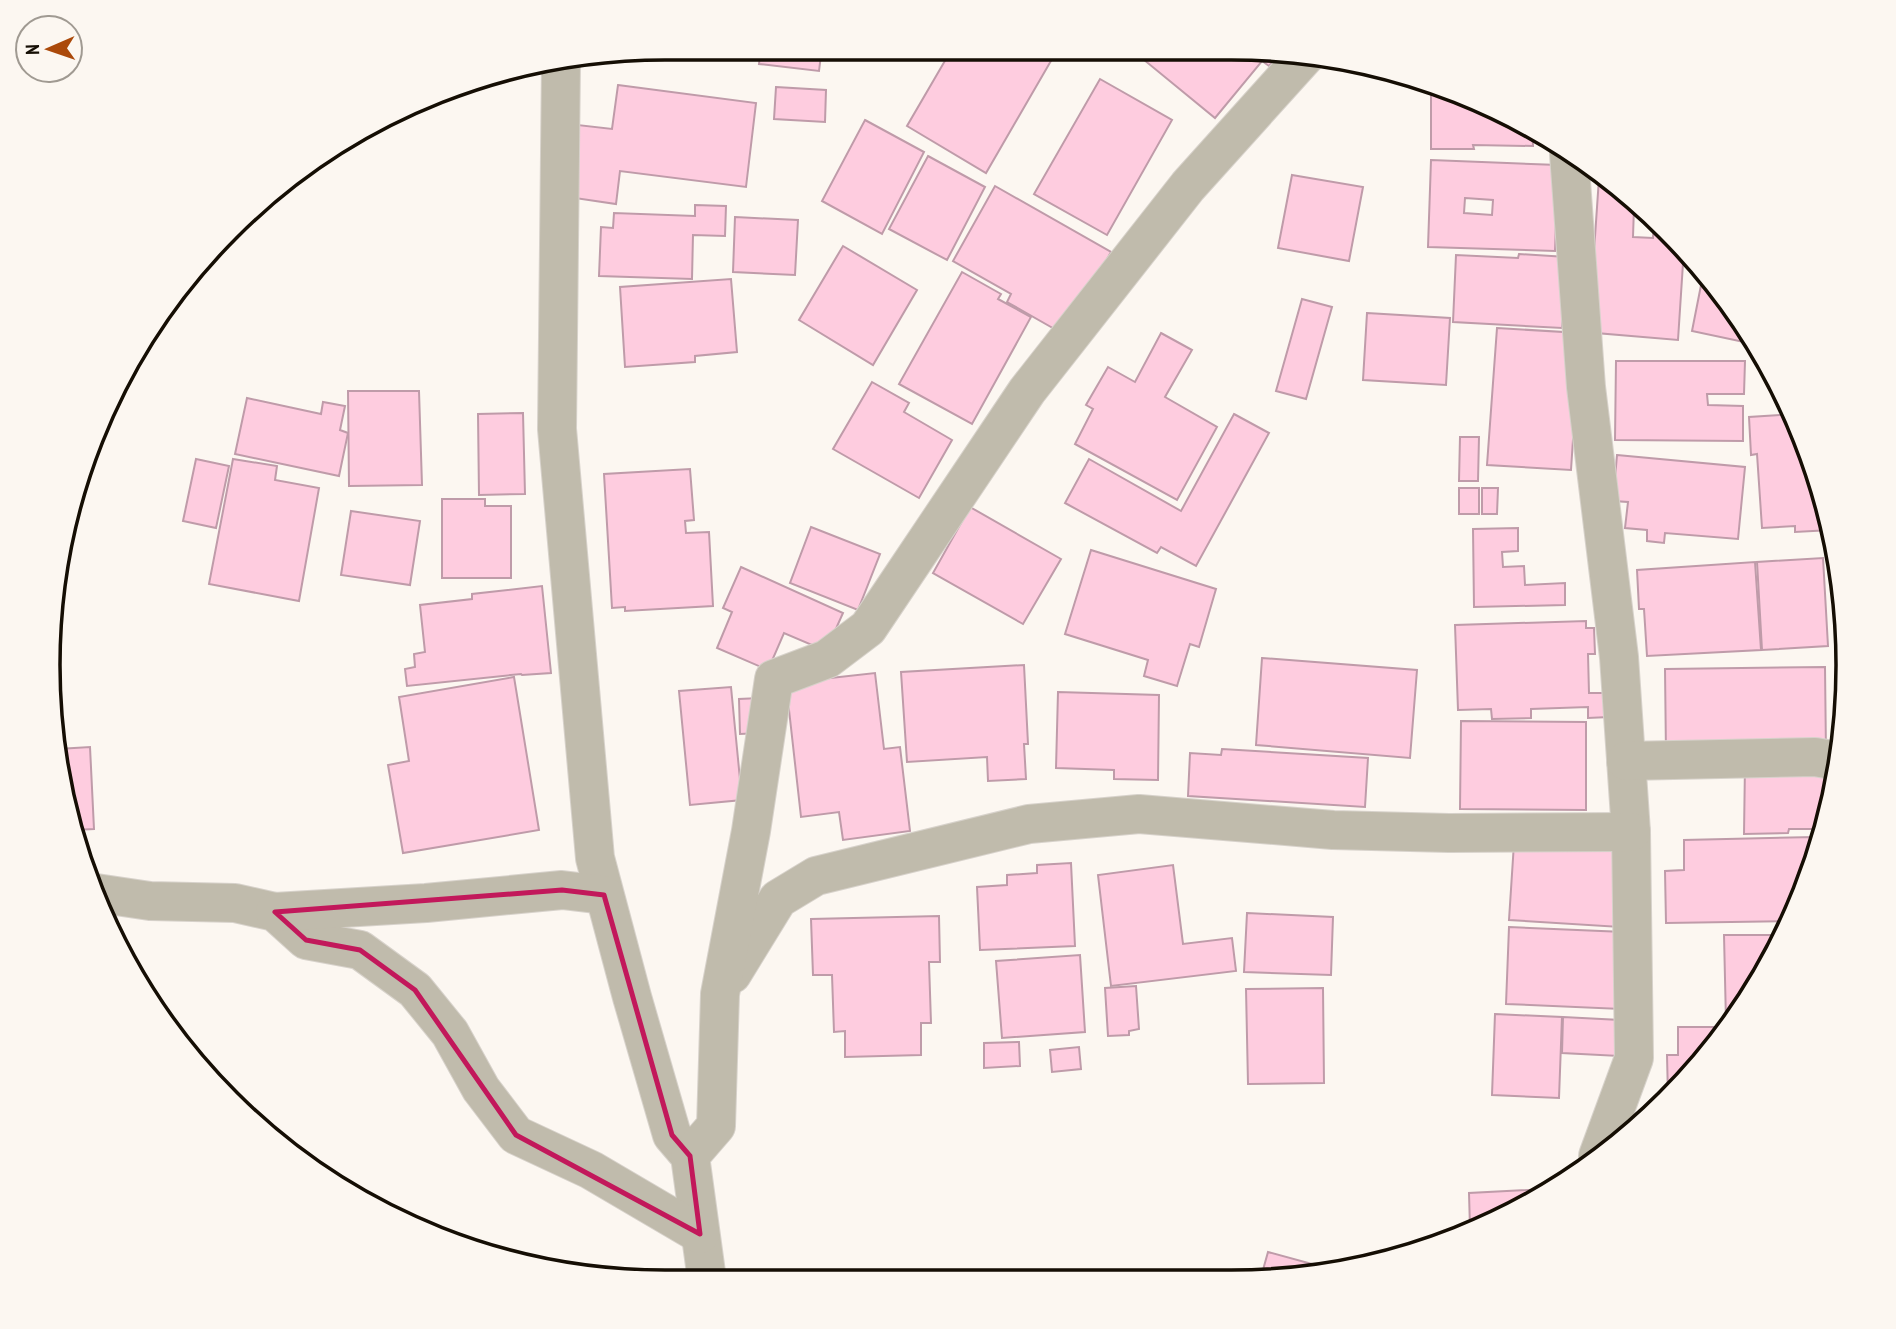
<svg xmlns="http://www.w3.org/2000/svg" width="1896" height="1329" font-family="'PT Sans Narrow',sans-serif">
	<style>
		.building { fill: #feccdf; stroke: #bf9ba9; stroke-width: 2; fill-rule: evenodd }
		.lines { fill: none; stroke-linecap: round; stroke-linejoin: round }
		.street-casing { stroke: #d7d2cb; stroke-width: 40 }
		.street { stroke: #c0bbac; stroke-width: 38 }
		.marked { fill: none; stroke: #c2185b; stroke-width: 5; stroke-linejoin: round }
		.rim { fill: none; stroke: #150e04; stroke-width: 3.5 }
	</style>
	<rect width="100%" height="100%" fill="#fcf7f1"/>
	<g class="building">
		<path d="M664,47h23l-3,10 -34,-8z"/>
		<path d="M699,47h62l-1,10 -61,-7z"/>
		<path d="M761,47h61l-3,24 -60,-7z"/>
		<path d="M878,47h30l-3,9z"/>
		<path d="M953,47h106l-73,126 -79,-47z"/>
		<path d="M1145,47h87l49,5 -12,14 -7,-5 -47,57 -77,-63z"/>
		<path d="M1100,79l72,41 -65,115 -73,-41z"/>
		<path d="M618,85l138,18 -10,84 -126,-16 -4,33 -48,-7 10,-72 34,4z"/>
		<path d="M776,87l50,3 -1,32 -51,-3z"/>
		<path d="M1431,89l101,38 1,19 -60,-1 1,4h-43z"/>
		<path d="M865,120l59,32 -42,82 -60,-33z"/>
		<path d="M928,156l57,31 -38,73 -58,-31z"/>
		<path d="M1431,160l127,5 -3,86 -127,-4zM1465,198l28,2 -1,15 -28,-2z"/>
		<path d="M1292,175l71,12 -14,74 -71,-13z"/>
		<path d="M1599,178l35,29 -1,30 20,1 1,-15 30,25 -6,92 -82,-7 -3,-67z"/>
		<path d="M995,186l116,66 -46,83 -58,-33 4,-8 -58,-33z"/>
		<path d="M695,205l31,1 -1,30 -32,-1 -1,44 -93,-3 2,-49 12,1 1,-15 81,3z"/>
		<path d="M735,217l63,3 -3,55 -62,-3z"/>
		<path d="M843,246l74,44 -44,75 -74,-45z"/>
		<path d="M1519,254l48,3 -5,71 -109,-6 3,-67 62,3z"/>
		<path d="M1704,270l54,75 -66,-14z"/>
		<path d="M962,272l39,22 -3,5 33,18 -59,107 -73,-40z"/>
		<path d="M731,279l6,73 -42,4v6l-70,5 -5,-80z"/>
		<path d="M1302,299l30,8 -26,92 -30,-8z"/>
		<path d="M1367,313l83,5 -4,67 -83,-5z"/>
		<path d="M1497,328l83,5 -9,137 -84,-5z"/>
		<path d="M1161,333l31,17 -27,47 52,30 -40,73 -102,-56 18,-35 -7,-4 22,-38 27,15z"/>
		<path d="M1616,361h129l-1,33h-37l1,11 35,1v35l-128,-1z"/>
		<path d="M872,382l37,21 -5,9 48,28 -33,58 -86,-49z"/>
		<path d="M348,391h71l3,94 -73,1z"/>
		<path d="M247,398l74,16 2,-12 22,4 -5,24 8,3 -9,43 -104,-22z"/>
		<path d="M523,413l2,81 -46,1 -1,-81z"/>
		<path d="M1234,414l35,19 -73,133 -35,-19 -4,6 -92,-50 24,-44 92,52z"/>
		<path d="M1793,414l23,52 15,64 -36,2v-6l-33,2 -5,-74 -6,1 -2,-38z"/>
		<path d="M1460,437h19l-1,44h-19z"/>
		<path d="M1617,455l128,12 -7,72 -73,-6 -1,10 -17,-2v-11l-22,-2 3,-26 -15,-1z"/>
		<path d="M196,459l33,7 -13,62 -33,-7z"/>
		<path d="M233,459l44,7 -2,14 44,8 -20,113 -90,-17z"/>
		<path d="M690,469l4,51 -9,1 1,12 23,-1 4,74 -88,5v-4l-13,1 -8,-134z"/>
		<rect x="1459" y="488" width="20" height="26"/>
		<path d="M1482,488h16l-1,26h-15z"/>
		<path d="M442,499h43v7h26v72h-69z"/>
		<path d="M970,507l91,52 -38,65 -90,-51z"/>
		<path d="M351,511l69,10 -10,64 -69,-10z"/>
		<path d="M811,527l69,27 -22,56 -68,-27z"/>
		<path d="M1518,528v23l-16,1 1,15 21,-1 1,19 40,-2v22l-91,2 -1,-78z"/>
		<path d="M1091,550l125,39 -17,58 -9,-3 -13,42 -33,-10 4,-16 -83,-26z"/>
		<path d="M1823,558l5,88 -66,4 -5,-88z"/>
		<path d="M1755,562l6,88 -114,6 -3,-47h-5l-2,-39z"/>
		<path d="M741,567l102,46 -17,38 -42,-18 -16,37 -51,-22 15,-36 -9,-4z"/>
		<path d="M542,586l9,87 -29,2 -1,-1 -114,12 -2,-17 10,-2 -1,-13 11,-2 -5,-47 52,-6v-5z"/>
		<path d="M1586,621v7h8l1,26h-7l1,39h19l1,24 -21,1v-11l-57,2v9l-39,1 -1,-10 -33,1 -3,-85z"/>
		<path d="M1262,658l155,12 -7,88 -154,-13z"/>
		<path d="M1024,665l4,79h-4l2,35 -38,2 -1,-24 -80,5 -6,-90z"/>
		<path d="M1825,667l1,86 -160,2 -1,-86z"/>
		<path d="M875,673l9,76 16,-2 10,84 -67,9 -4,-28 -38,5 -15,-134z"/>
		<path d="M514,677l25,153 -136,23 -15,-88 21,-4 -10,-64z"/>
		<path d="M731,687l11,113 -52,5 -11,-114z"/>
		<path d="M1058,692l101,3 -1,85 -44,-1v-9l-58,-2z"/>
		<path d="M760,698l2,35 -22,1 -1,-35z"/>
		<path d="M1461,721l125,1v88l-126,-1z"/>
		<path d="M90,747l4,82 -20,1 -15,-45 -1,-36z"/>
		<path d="M1222,749l146,9 -3,49 -177,-11 2,-43 31,2z"/>
		<path d="M1825,763l-1,66h-35l-1,4 -44,1 1,-70z"/>
		<path d="M1814,837v24l-23,60 -125,2 -1,-52 19,-1v-30z"/>
		<path d="M1514,843l111,7 -5,77 -111,-7z"/>
		<path d="M1071,863l4,83 -95,4 -3,-63 30,-2v-10l30,-2v-8z"/>
		<path d="M1173,865l10,79 49,-6 4,33 -125,15 -13,-111z"/>
		<path d="M1247,913l86,4 -2,58 -87,-3z"/>
		<path d="M939,916l1,46h-11l2,61h-10v32l-76,2v-26l-11,1 -2,-57h-19l-2,-56z"/>
		<path d="M1509,927l115,5 -3,77 -115,-5z"/>
		<path d="M1724,935h62l-54,87h-6z"/>
		<path d="M1080,955l5,77 -83,6 -6,-77z"/>
		<path d="M1136,986l3,43 -10,2v4l-21,1 -3,-48z"/>
		<path d="M1323,988l1,95 -76,1 -2,-95z"/>
		<path d="M1495,1014l67,3 -3,81 -67,-3z"/>
		<path d="M1563,1017l57,3 -1,36 -57,-3z"/>
		<path d="M1678,1027h52l-9,13 -53,57 -1,-42h11z"/>
		<path d="M1019,1042l1,24 -36,2v-25z"/>
		<path d="M1079,1047l2,22 -29,3 -2,-22z"/>
		<path d="M1548,1189l-44,29 -34,10 -1,-35z"/>
		<path d="M1268,1252l66,18 -22,6 -51,1z"/>
	</g>
	<g class="lines">
		<g class="street-casing">
			<g id="street">
				<path d="M561,61l-4,368 38,429 37,139 40,138 18,21 17,124"/>
				<path d="M1569,154l17,233 33,270 12,175 3,226 -36,98"/>
				<path d="M1626,761l189,-4 23,4"/>
				<path d="M96,893l54,8 85,2 40,9 31,28 54,10 55,40 35,43 31,56 35,46 75,35 109,64"/>
				<path d="M275,912l151,-9 136,-13 42,5"/>
				<path d="M732,974l46,-75 38,-23 213,-52 110,-10 194,16 116,3 182,-1"/>
				<path d="M690,1156l26,-30 4,-132 31,-163 23,-152 53,-20 41,-31 159,-237 161,-205 118,-131"/>
			</g>
		</g>
		<use href="#street" class="street"/>
	</g>
	<path class="marked" d="M562,890l42,5 68,240 18,21 10,78 -184,-99 -101,-145 -55,-40 -54,-10 -31,-28z"/>
	<path d="M0 0H1896V1329H0ZM665 60H1231A605 605 0 0 1 1836 665V665A605 605 0 0 1 1231 1270H665A605 605 0 0 1 60 665V665A605 605 0 0 1 665 60Z" fill="#fcf7f1" fill-rule="evenodd"/>
	<path class="rim" d="M665 60H1231A605 605 0 0 1 1836 665V665A605 605 0 0 1 1231 1270H665A605 605 0 0 1 60 665V665A605 605 0 0 1 665 60Z"/>
	<g transform="translate(49 49) rotate(268)"><circle r="33" fill="#fcf7f1" stroke="#a09a92" stroke-width="2"/>
	<path d="M0-5L12 26L0 18L-12 26Z" fill="#ab490a"/>
	<text y="-10" font-size="19" font-weight="bold" text-anchor="middle" fill="#150e04">N</text>
	</g>
</svg>
